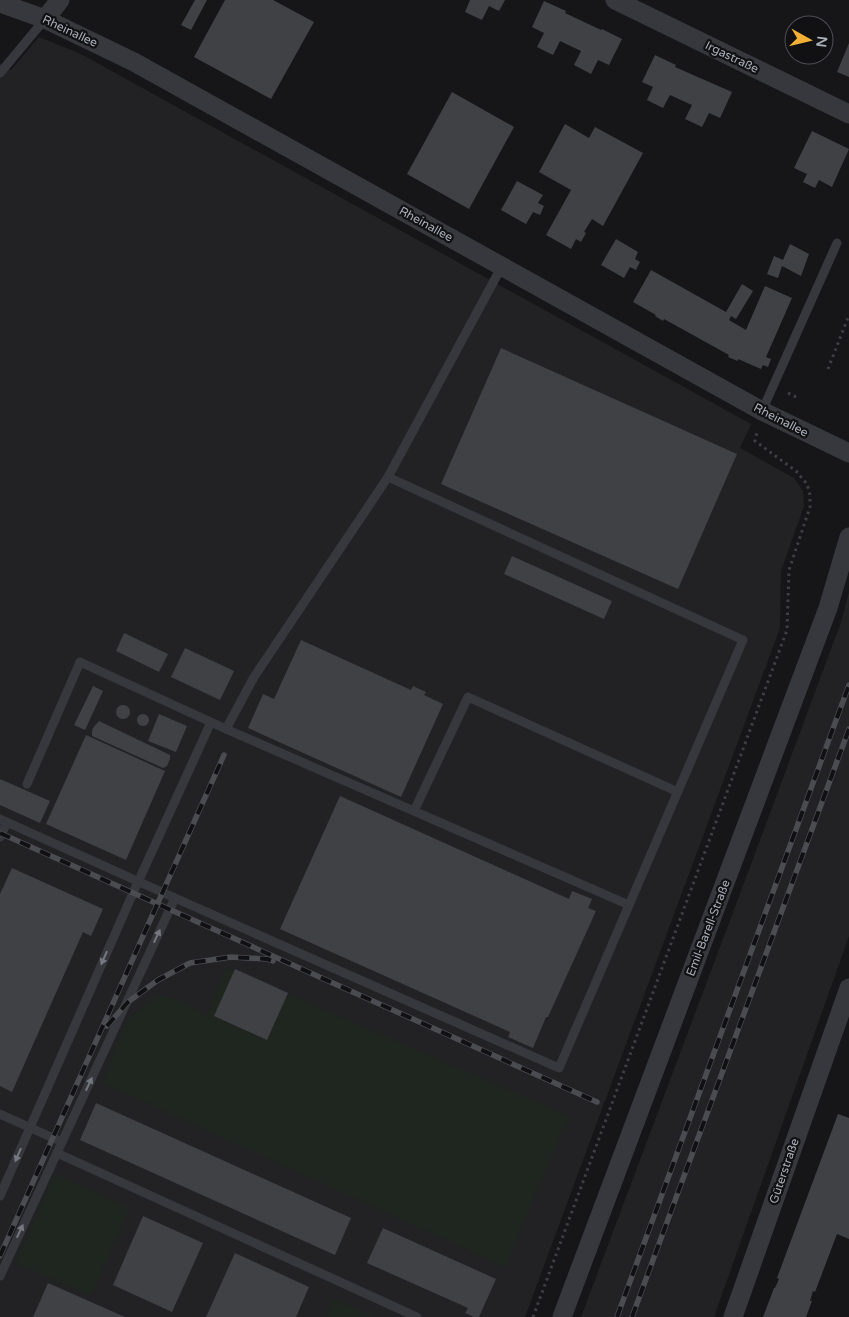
<svg xmlns="http://www.w3.org/2000/svg" width="849" height="1317" font-family="'Varela Round',sans-serif">
	<style>
		.built { fill: #222225 }
		.green { fill: #1e261f }
		.building { fill: #404145 }
		.lines { fill: none; stroke-linecap: round; stroke-linejoin: round }
		.path { stroke: #3d3f44; stroke-width: 3; stroke-dasharray: 2.5 4; stroke-linecap: butt }
		.lane { stroke: #37383d; stroke-width: 9 }
		.street { stroke: #37383d; stroke-width: 19 }
		.rail-casing { stroke: #4a4c52; stroke-width: 5.5 }
		.rail { stroke: #111113; stroke-width: 4; stroke-dasharray: 11; stroke-linecap: butt }
		.oneway { fill: #757881 }
		.labels { text-anchor: middle; dominant-baseline: central; stroke-width: 4.5; stroke-linejoin: round; paint-order: stroke }
		.street-label { font-size: 12px; fill: #a8adb8; stroke: #111113 }
	</style>
	<rect width="100%" height="100%" fill="#161618"/>
	<g class="built">
		<path d="M39,37l42,17 670,370 -11,24 54,30 9,13 1,15 -23,65 -1,57 -255,689h-525v-1254l11,7z"/>
		<path d="M849,592v344l-135,381h-133l169,-450 91,-245z"/>
	</g>
	<g class="green">
		<path d="M226,967l343,149 -64,151 -402,-184 23,-62 31,-25 21,3 29,17z"/>
		<path d="M55,1174l75,34 -39,88 -75,-33z"/>
		<path d="M334,1299l42,18h-50z"/>
	</g>
	<g class="building">
		<path d="M195,0h12l-16,30 -10,-5z"/>
		<path d="M225,0h48l41,22 -43,77 -77,-42z"/>
		<path d="M470,0h35l-6,11 -10,-5 -7,14 -17,-8z"/>
		<path d="M544,1l22,10 -1,2 36,17 1,-1 20,10 -13,26 -11,-5 -7,14 -17,-9 7,-14 -21,-10 -7,14 -16,-8 7,-14 -12,-6z"/>
		<path d="M849,43v34l-12,-5z"/>
		<path d="M655,55l21,10 -1,2 57,25 -12,26 -11,-5 -7,14 -17,-8 7,-14 -22,-10 -7,13 -16,-8 6,-13 -11,-5z"/>
		<path d="M452,92l62,35 -45,82 -62,-35z"/>
		<path d="M565,124l24,14 6,-11 48,26 -40,73 -11,-7 -8,13 2,1 -5,9 -5,-3 -5,10 -25,-14 25,-45 -32,-18z"/>
		<path d="M812,131l37,18 -17,38 -13,-7 -4,8 -12,-6 4,-8 -13,-6z"/>
		<path d="M517,181l26,14 -5,8 6,3 -4,9 -7,-3 -7,12 -25,-14z"/>
		<path d="M616,239l22,13 -3,7 5,3 -4,8 -6,-3 -6,11 -23,-13z"/>
		<path d="M790,244l19,10 -8,22 -19,-10 -4,12 -11,-4 7,-18 9,4z"/>
		<path d="M651,270l75,42 16,-28 11,7 -17,28 -5,-3 -2,4 17,10 19,-44 27,12 -26,59 5,2 -3,8 -5,-2 -2,4 -23,-10v2l-10,-4 1,-2 -65,-36 -1,2 -8,-5 1,-1 -23,-13z"/>
		<path d="M501,348l236,106 -59,135 -237,-105z"/>
		<path d="M512,556l100,45 -8,18 -100,-45z"/>
		<path d="M124,633l44,21 -9,18 -43,-21z"/>
		<path d="M301,640l110,50 2,-4 13,6 -2,3 19,9 -42,93 -153,-69 15,-34 11,5z"/>
		<path d="M185,648l49,23 -14,29 -49,-23z"/>
		<path d="M93,686l10,5 -18,39 -11,-5z"/>
		<circle cx="123" cy="712" r="7"/>
		<circle cx="143" cy="720" r="6"/>
		<path d="M159,714l28,12 -11,26 -28,-11z"/>
		<path d="M99,721l71,34v4l-3,7 -4,2 -71,-32v-5l1,-3z"/>
		<path d="M86,735l79,36 -39,89 -80,-36z"/>
		<path d="M0,779l50,22 -10,22 -40,-18z"/>
		<path d="M340,796l229,103 3,-8 20,8 -4,9 8,3 -48,106h-2l-13,31 -25,-11 2,-5 -230,-103z"/>
		<path d="M12,868l91,41 -12,27 -8,-4 -71,160 -12,-6v-192z"/>
		<path d="M235,969l53,24 -21,47 -53,-24z"/>
		<path d="M96,1103l255,115 -16,37 -255,-115z"/>
		<path d="M838,1114l11,4v121l-12,-5 -22,58 -2,-1 -3,10h2l-6,16h-43l11,-29h1l4,-9 -2,-1z"/>
		<path d="M143,1216l60,27 -31,69 -59,-27z"/>
		<path d="M383,1228l113,51 -17,38h-5l-9,-4 3,-5 -101,-45z"/>
		<path d="M235,1253l74,34 -13,30h-90z"/>
		<path d="M48,1283l77,34h-92z"/>
	</g>
	<g class="lines">
		<g class="path">
			<path d="M828,369l21,-54"/>
			<path d="M788,393l10,5"/>
			<path d="M533,1317l254,-687 2,-60 21,-63v-12l-3,-11 -11,-13 -41,-30 2,-9"/>
		</g>
		<g class="lane">
			<path d="M0,73l45,-54"/>
			<path d="M762,411l75,-168"/>
			<path d="M226,729l28,-52 134,-200 114,-211"/>
			<path d="M27,784l53,-122 146,67 403,176"/>
			<path d="M414,811l54,-114 210,95"/>
			<path d="M0,819l175,79 384,170 184,-428 -355,-163"/>
			<path d="M0,837l7,-15"/>
			<path d="M0,1114l62,28"/>
			<path d="M57,1153l360,164"/>
			<path d="M0,1196l133,-303 78,-171"/>
			<path d="M0,1276l175,-378"/>
		</g>
		<g class="street">
			<path d="M615,0l234,114"/>
			<path d="M0,3l45,16 89,43 628,349 87,42"/>
			<path d="M45,19l15,-19"/>
			<path d="M562,1317l266,-709 21,-71"/>
			<path d="M733,1317l116,-329"/>
		</g>
		<g class="rail-casing">
			<g id="rail">
				<path d="M0,833l597,269"/>
				<path d="M107,1026l21,-24 30,-22 32,-17 41,-6 36,2 6,2"/>
				<path d="M0,1256l224,-501"/>
				<path d="M617,1317l232,-632"/>
				<path d="M632,1317l217,-588"/>
			</g>
		</g>
		<use href="#rail" class="rail"/>
	</g>
	<defs><path id="oneway-solid" d="M-6-.8H1V-3.2L6.5 0L1 3.2V.8H-6Z" transform="scale(1.25)"/></defs>
	<g class="oneway">
		<use href="#oneway-solid" transform="translate(157 936) rotate(-65)"/>
		<use href="#oneway-solid" transform="translate(104 958) rotate(114)"/>
		<use href="#oneway-solid" transform="translate(89 1084) rotate(-65)"/>
		<use href="#oneway-solid" transform="translate(18 1155) rotate(114)"/>
		<use href="#oneway-solid" transform="translate(20 1231) rotate(-65)"/>
	</g>
	<g class="labels">
		<g class="street-label">
			<text transform="translate(70 31) rotate(25)">Rheinallee</text>
			<text transform="translate(732 57) rotate(26)">Irgastraße</text>
			<text transform="translate(426 224) rotate(29)">Rheinallee</text>
			<text transform="translate(781 420) rotate(27)">Rheinallee</text>
			<text transform="translate(708 928) rotate(-69)">Emil-Barell-Straße</text>
			<text transform="translate(784 1171) rotate(-71)">Güterstraße</text>
		</g>
	</g>
	<g transform="translate(809 40) rotate(98)"><circle r="24" fill="#111113" stroke="#4d4f55"/>
	<path d="M0-4L9 19L0 12L-9 19Z" fill="#f2b134"/>
	<text y="-8" font-size="14" font-weight="bold" text-anchor="middle" fill="#a8adb8">N</text>
	</g>
</svg>
